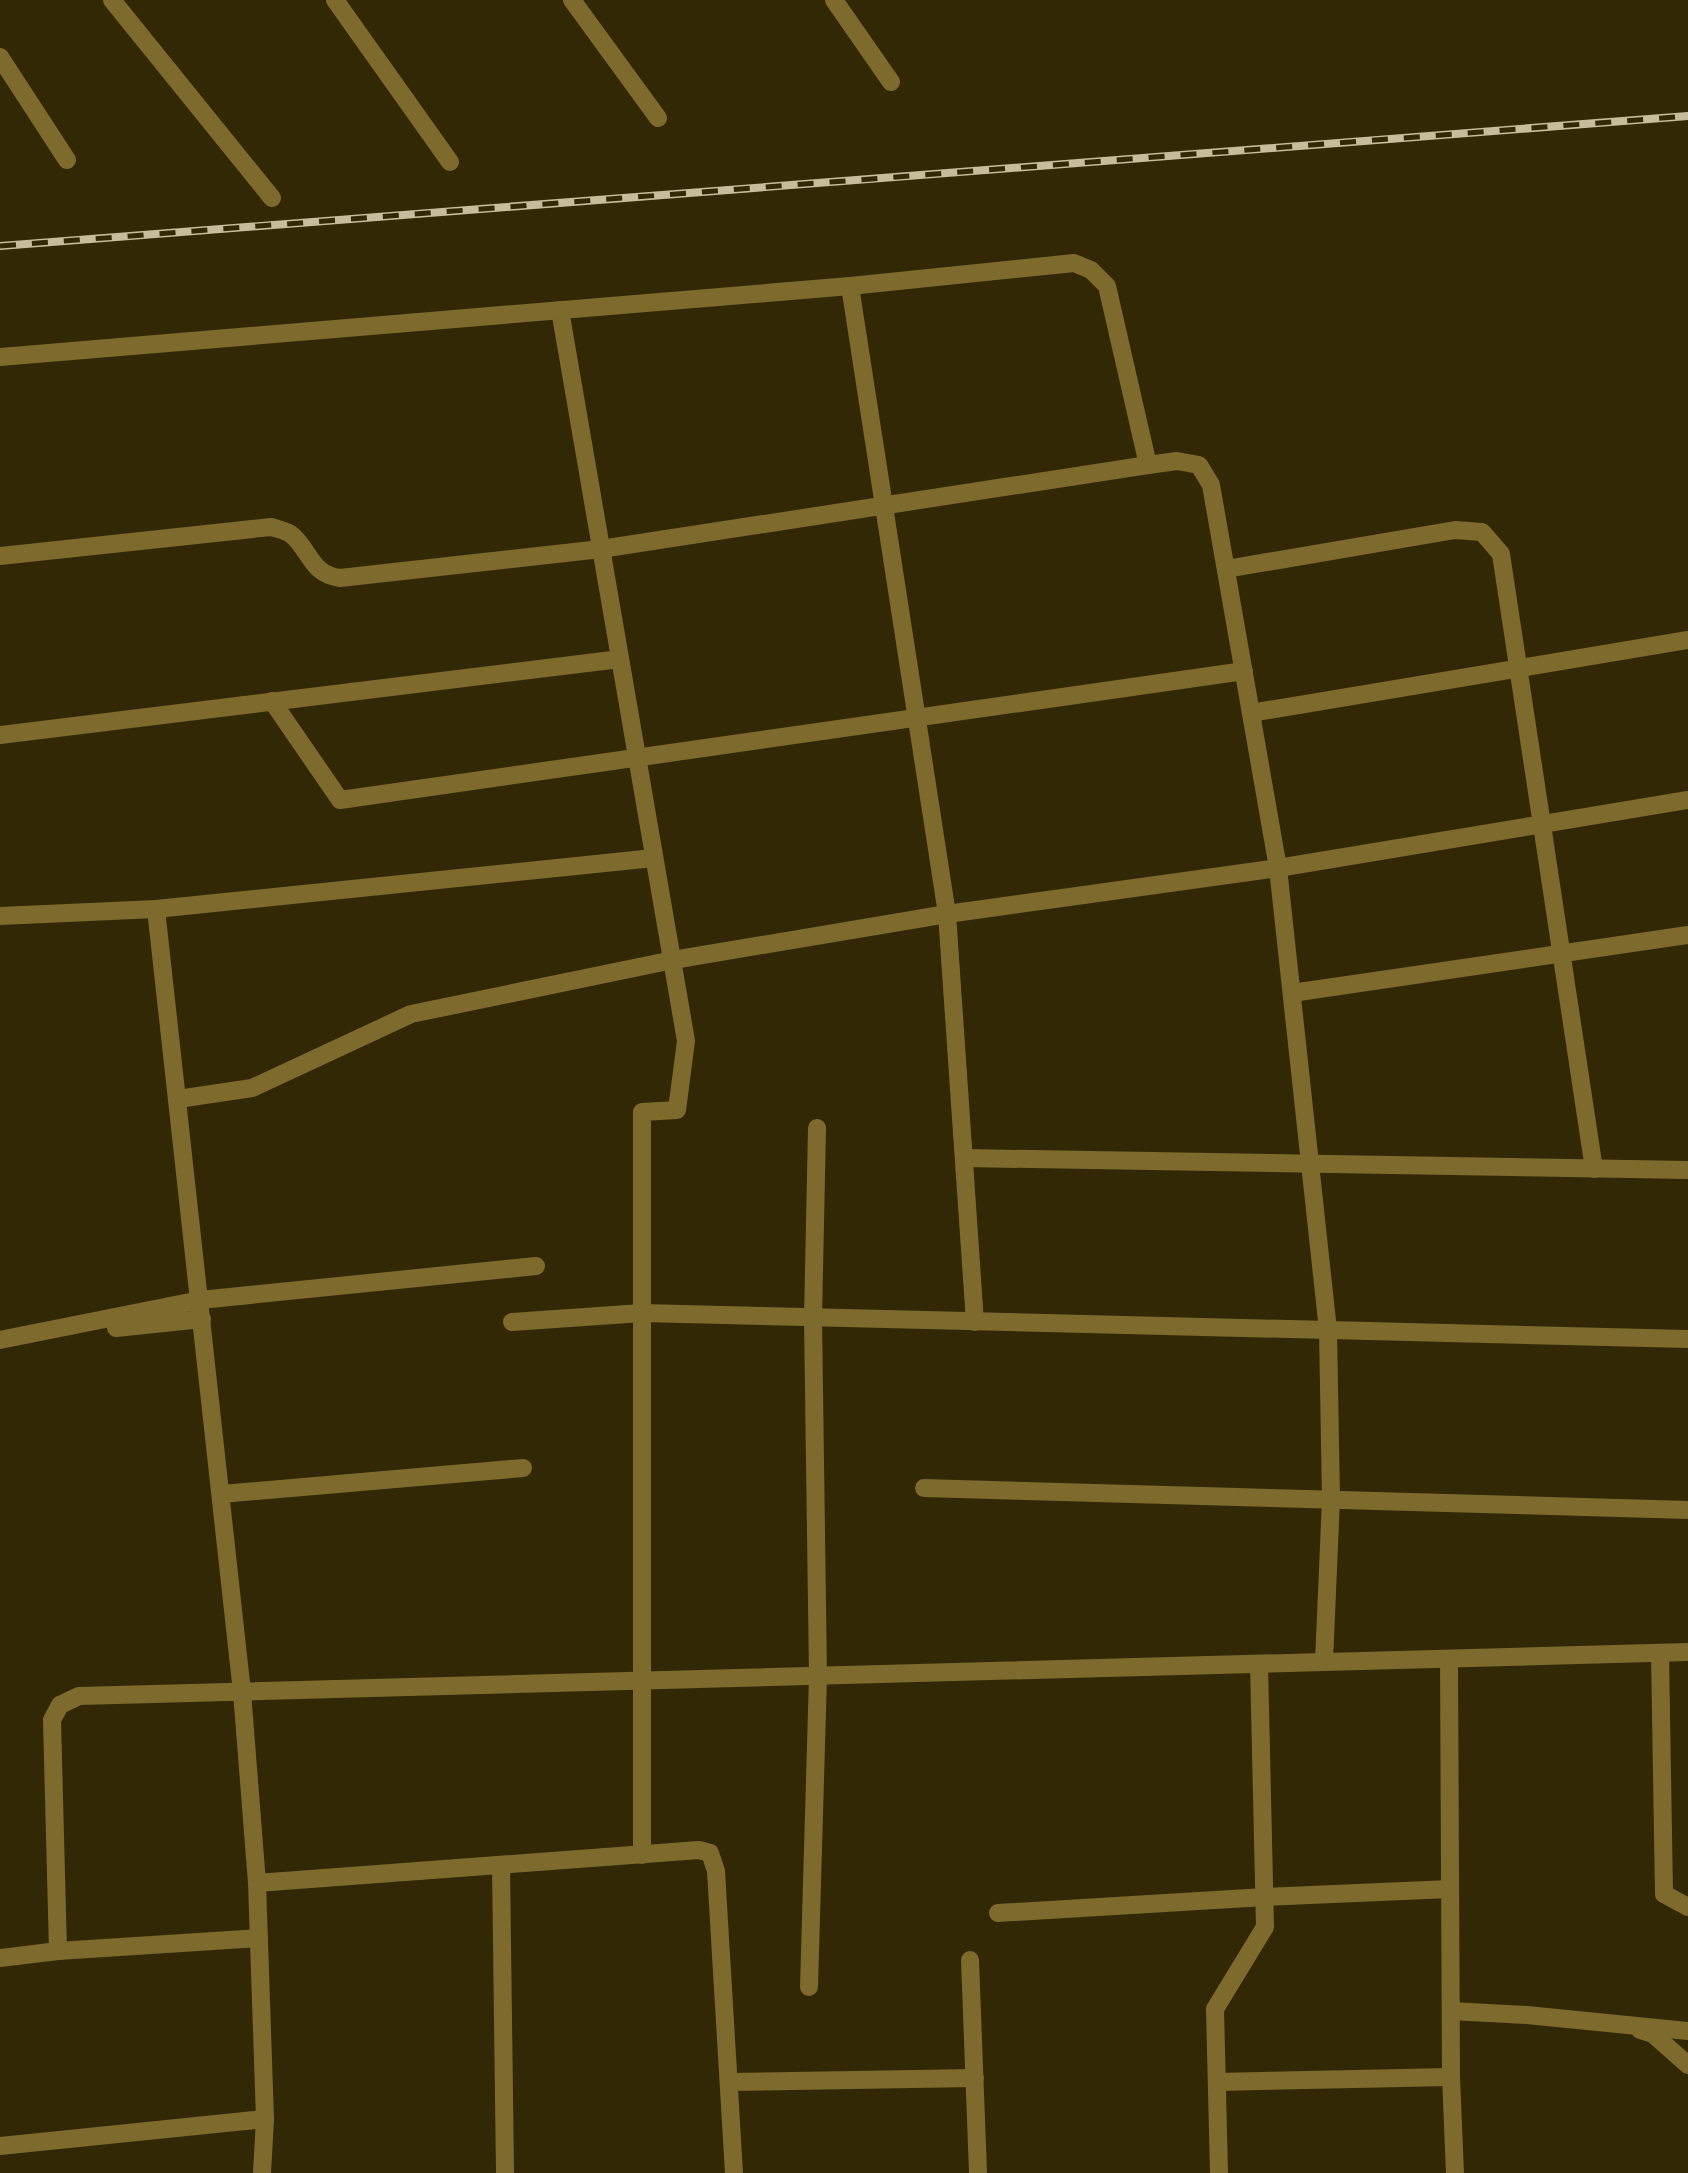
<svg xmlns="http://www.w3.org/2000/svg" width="1688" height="2173" font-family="Barlow,sans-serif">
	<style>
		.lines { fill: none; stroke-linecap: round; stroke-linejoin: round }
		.minor { stroke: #7e6a2c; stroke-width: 18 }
		.rail-casing { stroke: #c7bc9c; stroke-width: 8 }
		.rail { stroke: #332806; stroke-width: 5; stroke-dasharray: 16; stroke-linecap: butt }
	</style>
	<rect width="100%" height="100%" fill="#332806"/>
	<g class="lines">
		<g class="minor">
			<path d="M112,0l160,198"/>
			<path d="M335,0l115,162"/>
			<path d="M572,0l86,118"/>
			<path d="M834,0l57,82"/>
			<path d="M0,57l67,103"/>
			<path d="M850,286l97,628 28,408"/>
			<path d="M560,310l126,731 -9,69 -35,2v743"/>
			<path d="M0,357l850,-71 224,-23 17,7 16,16 41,179"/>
			<path d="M0,556l271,-29c7,2 16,4 21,8 19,17 19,39 48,43l261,-29 547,-84 29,-4 22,4 12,20 67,383 50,462 3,169 -7,163"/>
			<path d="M1226,569l229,-39 27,2 19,22 93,615"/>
			<path d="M272,701l68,99 904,-129"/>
			<path d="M1251,713l437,-73"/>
			<path d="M0,735l620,-76"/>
			<path d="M156,909l86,783 15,191 8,236 -3,54"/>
			<path d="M0,916l156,-7 498,-51"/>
			<path d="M1292,993l396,-58"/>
			<path d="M178,1099l74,-11 159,-74 262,-54 274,-46 331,-46 410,-68"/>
			<path d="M964,1158l724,12"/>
			<path d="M512,1322l130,-9 1046,26"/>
			<path d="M116,1328l86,-9"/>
			<path d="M0,1340l200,-40 336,-34"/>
			<path d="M924,1488l764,22"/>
			<path d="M221,1494l302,-26"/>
			<path d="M1660,1653l4,241 24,13"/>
			<path d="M1449,1659l2,418 4,96"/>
			<path d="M501,1865l4,308"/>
			<path d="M257,1883l442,-33 11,3 6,18 18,302"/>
			<path d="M998,1913l267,-16 185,-8"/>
			<path d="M58,1951l-6,-231 8,-15 19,-9 1609,-44"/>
			<path d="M0,1958l58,-7 201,-13"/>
			<path d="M970,1960l8,213"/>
			<path d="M809,1987l9,-311 -5,-358 4,-190"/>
			<path d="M1451,2011l76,4 161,16"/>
			<path d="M1640,2030l13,4 35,31"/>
			<path d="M729,2082l246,-4"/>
			<path d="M1217,2082l234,-5"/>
			<path d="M0,2146l265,-27"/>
			<path d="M1219,2173l-4,-164 50,-82 -6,-263"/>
		</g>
		<g class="rail-casing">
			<path id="rail" d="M0,246l1688,-130"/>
		</g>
		<use href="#rail" class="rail"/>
	</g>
</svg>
